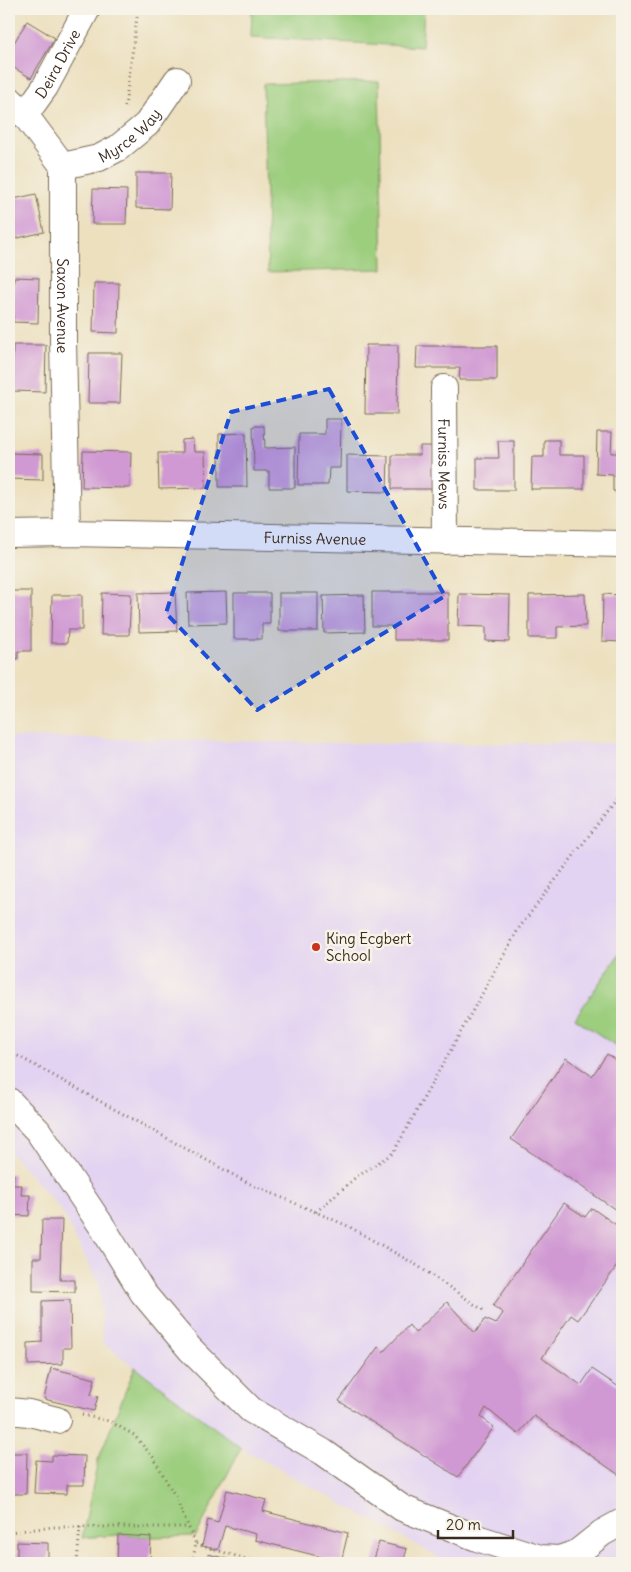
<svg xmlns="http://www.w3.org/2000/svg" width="631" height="1572" font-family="Delius,sans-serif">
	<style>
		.built { fill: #e3d3f2 }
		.green { fill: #9cce7e; stroke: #6c7c4e }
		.building { fill: #d099d3 }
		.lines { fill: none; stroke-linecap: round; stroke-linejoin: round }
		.minor-casing { stroke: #796a56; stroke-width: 28 }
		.path { stroke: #796a56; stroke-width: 3; stroke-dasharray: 1 4; stroke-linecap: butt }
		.minor { stroke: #fff; stroke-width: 26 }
		.marked { fill: #1d4ed8; fill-opacity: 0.2; stroke: #1d4ed8; stroke-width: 4; stroke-dasharray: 10 6; stroke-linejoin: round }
		.poi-dot { fill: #c8321e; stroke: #f7f3e8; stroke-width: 2 }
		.labels { text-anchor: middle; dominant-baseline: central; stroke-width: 5; stroke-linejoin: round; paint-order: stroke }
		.street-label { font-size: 15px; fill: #3b2a1e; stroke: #f7f3e8 }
		.poi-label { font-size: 15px; fill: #3b2a1e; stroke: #f7f3e8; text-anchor: start }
	</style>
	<rect width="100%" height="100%" fill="#f7f3e8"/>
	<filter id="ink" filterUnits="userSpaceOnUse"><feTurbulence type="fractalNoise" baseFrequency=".02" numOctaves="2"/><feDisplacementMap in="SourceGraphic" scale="10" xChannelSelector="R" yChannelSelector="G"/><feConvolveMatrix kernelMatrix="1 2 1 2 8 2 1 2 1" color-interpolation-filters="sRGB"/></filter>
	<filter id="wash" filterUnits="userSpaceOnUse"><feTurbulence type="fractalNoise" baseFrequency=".0096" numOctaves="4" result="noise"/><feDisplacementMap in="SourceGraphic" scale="20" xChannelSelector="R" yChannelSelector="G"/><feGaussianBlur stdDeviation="1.12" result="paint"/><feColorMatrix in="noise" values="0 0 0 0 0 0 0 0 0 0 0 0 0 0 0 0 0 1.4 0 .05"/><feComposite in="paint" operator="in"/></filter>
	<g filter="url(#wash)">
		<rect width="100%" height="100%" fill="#ece0bf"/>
		<path class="built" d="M9,737l389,7 224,-1v820h-173l-208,-115 -138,-105 -4,-58 -38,-75 -52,-59z"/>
		<g class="green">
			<path d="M252,9h172l-2,38 -171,-10z"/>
			<path d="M379,81l4,188 -115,3 -5,-188z"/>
			<path d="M622,950v100l-47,-32z"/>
			<path d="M135,1367l106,81 -45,88 -45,1 -33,-2 -36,3 16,-78z"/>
		</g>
		<g id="blocks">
			<g class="building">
				<path d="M27,21l28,17 -24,40 -22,-13v-14z"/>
				<path d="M136,173h35l-1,36 -34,-1z"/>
				<path d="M93,189l34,1 -1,34h-34z"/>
				<path d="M36,194l8,38 -30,7 -5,-24v-15z"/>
				<path d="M14,277l25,1 -1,45 -25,-1z"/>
				<path d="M94,283h25l-1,50 -25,-1z"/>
				<path d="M13,345h33l-1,47 -33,-1z"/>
				<path d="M366,345h32l-1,69h-32z"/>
				<path d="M417,346h80v34h-38l1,-12h-44z"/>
				<path d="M89,353h33l-2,50h-32z"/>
				<path d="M325,419h16l-1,49h-11l-1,17h-30l1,-51h26z"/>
				<path d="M253,426h11l1,22 30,-1v41h-26v-17h-15z"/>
				<path d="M597,432h15l-1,21h11v39l-9,-1v-16l-17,-1z"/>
				<path d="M246,433l1,54h-28v-53z"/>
				<path d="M193,439l1,13h11l1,36 -47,1 -1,-36h24v-13z"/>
				<path d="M544,440h15v15h25v34h-53l1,-32h12z"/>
				<path d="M498,441h16v49h-37v-32h22z"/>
				<path d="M420,446h13l-1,43h-40v-34h28z"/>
				<path d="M83,451l48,1 -1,36 -48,-1z"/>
				<path d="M9,453l34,1v26l-34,-1z"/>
				<path d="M347,455l41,1 -1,36 -40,-1z"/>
				<path d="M9,591h22v60h-13v8h-9z"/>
				<path d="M175,592l2,39 -38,1 -1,-39z"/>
				<path d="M226,592l1,31 -39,1 -1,-31z"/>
				<path d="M372,592h76v48h-54v-14h-22z"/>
				<path d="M102,593l29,1 -2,41h-28z"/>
				<path d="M234,593h36v31h-8v15h-28z"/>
				<rect x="279" y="593" width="39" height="38"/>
				<path d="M459,594l51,1 -1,47 -23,-1v-14l-28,-1z"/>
				<path d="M585,594l1,32 -29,1v11h-28v-43z"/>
				<path d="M603,594l19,1v47l-20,-1z"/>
				<path d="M52,595h30v35h-14l-1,13h-16z"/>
				<path d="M364,595l1,37 -41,1 -1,-37z"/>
				<path d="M607,1054l15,11v149l-111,-75 55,-81 26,18z"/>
				<path d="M9,1174h5l-1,11h9l-1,10h9l-1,21 -20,-1z"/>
				<path d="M564,1203l21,14 7,-9 30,21v30l-44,61 -7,-5 -29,43 39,27 11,-16 30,20v88l-88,-61 -16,18 -32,-26 -5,9 13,10 -36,50 -119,-76 39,-54 5,5 26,-27 6,8 32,-31 28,31 10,-14 11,5 7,-11 -10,-7z"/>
				<path d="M42,1220h20l-2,60h15v12l-42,-1v-33h8z"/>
				<path d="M70,1300l1,48h-8v16l-35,1v-22l14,-1v-41z"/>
				<path d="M51,1368l44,11 -4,16 7,1 -4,15 -50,-12z"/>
				<path d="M9,1453h18l-1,41h-15v-9h-2z"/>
				<path d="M52,1455l33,1 -1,29h-17v9l-33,-1 2,-33 16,1z"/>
				<path d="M227,1490l39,10 -3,11 85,22 -7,29 -86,-22 1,-6 -31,-8 -7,24 -16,-4 6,-26 10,3z"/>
				<path d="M118,1535l33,2 -1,26h-33z"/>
				<path d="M17,1542l31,1v20h-31z"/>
				<path d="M379,1542l28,7 -4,14h-30z"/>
				<path d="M208,1554l35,9h-38z"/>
			</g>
		</g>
	</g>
	<g filter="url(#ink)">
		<use href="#blocks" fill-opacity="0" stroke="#796a56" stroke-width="1"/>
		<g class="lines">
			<g class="minor-casing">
				<g id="minor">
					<path id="s1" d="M9,99l16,16 38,51v175l4,192"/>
					<path id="s2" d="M25,115l20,-28 42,-78"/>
					<path id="s3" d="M63,166l36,-8 19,-10 29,-24 30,-44"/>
					<path id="s4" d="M444,388l1,153"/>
					<path id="s5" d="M9,534l58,-1 555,11"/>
					<path d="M9,1101l29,30 65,97 40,65 47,56 61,61 72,42 79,56 75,30 63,20 19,1 18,-6 25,-20 20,-11"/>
					<path d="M9,1411l20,2 28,7"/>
				</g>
			</g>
			<g class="path">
				<path d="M125,107l13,-98"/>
				<path d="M9,1051l239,132 100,43 70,40 65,44"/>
				<path d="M316,1212l39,-34 38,-25 126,-225 103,-136"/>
				<path d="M82,1415l27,6 25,14 19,22 22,39 21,48 -4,19"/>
				<path d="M9,1532l44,-5h135"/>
				<path d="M196,1544l63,19"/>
				<path d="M77,1563l3,-36"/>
			</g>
			<use href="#minor" class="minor"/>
		</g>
	</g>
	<path class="marked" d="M329,389l116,207 -188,114 -91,-97 65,-201z"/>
	<circle class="poi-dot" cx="316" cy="947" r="5"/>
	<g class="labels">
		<g class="street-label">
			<text stroke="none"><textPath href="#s2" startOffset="61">Deira Drive</textPath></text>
			<text stroke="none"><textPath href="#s3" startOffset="75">Myrce Way</textPath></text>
			<text stroke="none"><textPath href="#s1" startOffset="226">Saxon Avenue</textPath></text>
			<text stroke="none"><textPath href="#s4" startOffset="76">Furniss Mews</textPath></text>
			<text stroke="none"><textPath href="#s5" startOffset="306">Furniss Avenue</textPath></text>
		</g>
		<g class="poi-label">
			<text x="326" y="938">King Ecgbert<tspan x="326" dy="17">School</tspan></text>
		</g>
	</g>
	<rect width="631" height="1572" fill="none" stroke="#f7f3e8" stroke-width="30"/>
	<path d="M438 1530v8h75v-8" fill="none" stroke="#3b2a1e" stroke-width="2.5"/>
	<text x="446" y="1530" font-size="15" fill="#3b2a1e" stroke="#f7f3e8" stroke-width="4" paint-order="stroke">20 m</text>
</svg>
